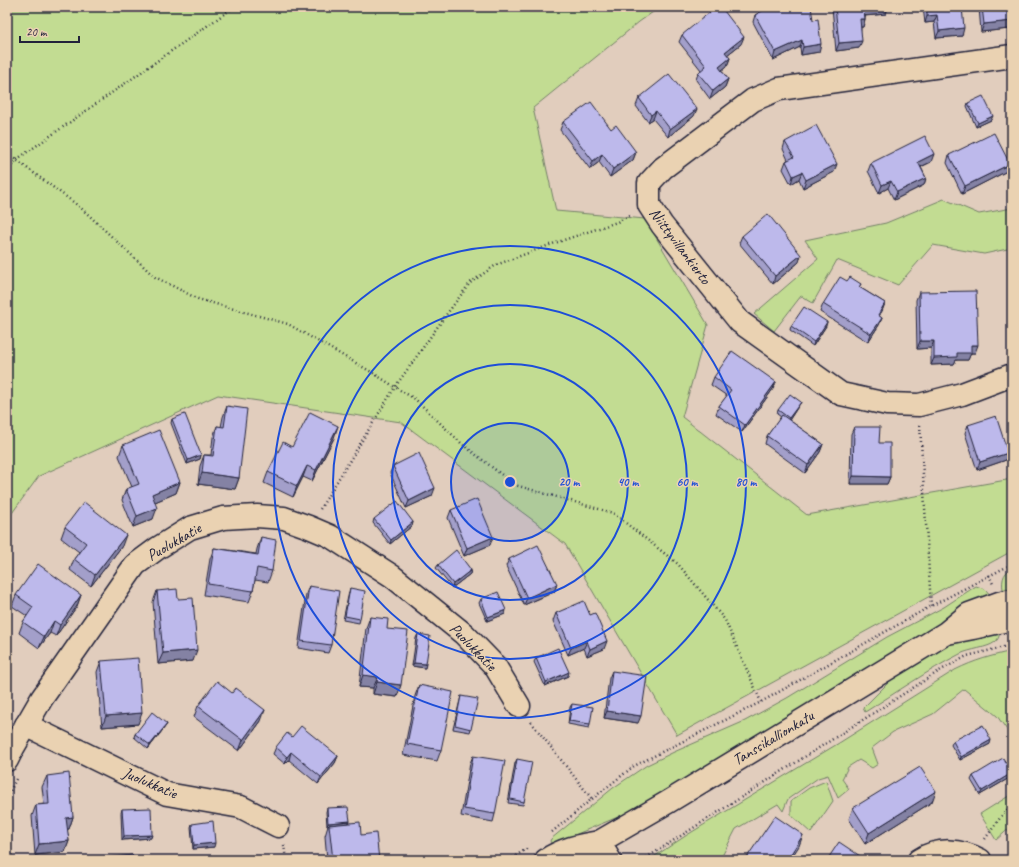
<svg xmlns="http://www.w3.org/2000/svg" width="1019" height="867" font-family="Caveat,sans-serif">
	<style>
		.green { fill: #c2dc92; stroke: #727f66 }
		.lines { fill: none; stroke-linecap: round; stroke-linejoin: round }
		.street-casing { stroke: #22223b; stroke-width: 25 }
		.secondary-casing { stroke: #22223b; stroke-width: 25 }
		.path { stroke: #22223b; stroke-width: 2.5; stroke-dasharray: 1 3; stroke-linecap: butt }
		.street { stroke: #ead2b2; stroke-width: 22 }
		.secondary { stroke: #ead2b2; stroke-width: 22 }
		.wall { fill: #a39fca; stroke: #22223b }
		.shaded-wall { fill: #8482a4; stroke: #22223b }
		.building { fill: #bdb9eb; stroke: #22223b }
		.ring { fill: none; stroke: #1d4ed8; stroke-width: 2 }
		.labels { text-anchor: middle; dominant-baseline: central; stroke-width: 3; stroke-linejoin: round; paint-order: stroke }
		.street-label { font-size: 16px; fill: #22223b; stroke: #ead2b2 }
		.centre { fill: #1d4ed8; stroke: #ead2b2; stroke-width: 2 }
		.ring-label { font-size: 12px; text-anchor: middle; font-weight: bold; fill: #1d4ed8; stroke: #ead2b2; stroke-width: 3; stroke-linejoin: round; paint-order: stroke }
	</style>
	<rect width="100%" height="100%" fill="#e1cdbd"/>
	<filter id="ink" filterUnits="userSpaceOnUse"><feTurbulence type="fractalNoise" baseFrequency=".025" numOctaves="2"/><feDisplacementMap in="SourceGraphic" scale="8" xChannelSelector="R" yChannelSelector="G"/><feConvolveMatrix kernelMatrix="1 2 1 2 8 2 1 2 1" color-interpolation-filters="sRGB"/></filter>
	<g filter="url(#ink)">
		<g class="green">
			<path d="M7,7h653l-21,15 -106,86 23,103 89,8 63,106 -26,92 125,98 205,-36v72l-335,184 -112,-191 -164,-122 -183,-27 -179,81 -32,44z"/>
			<path d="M944,199l35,15 33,-6v40l-28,6 -51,-9 -35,40 -61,-25 -24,43 -12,-7 -27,35 -20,-17 64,-55 -13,-19 81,-17z"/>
			<path d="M1012,569v23l-8,1c-3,-9 -2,-21 8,-24z"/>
			<path d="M976,586l9,3 7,8 -25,10 -330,202c-28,12 -57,23 -85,36l-2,-4 1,-2 62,-51 34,-23 27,-13 71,-31 42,-23 100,-61 57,-30z"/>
			<path d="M999,628c1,5 1,10 -4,14 -7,6 -25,7 -35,12 -33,17 -63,38 -95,58l-2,-4 29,-29 36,-23 16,-9 14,-6z"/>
			<path d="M1012,651v86l-15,-21 -33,-27 -31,25 -40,18 -21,16 6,16 -6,4 -13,-8 -11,7 -6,12 7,10 -11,9 -10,-23 -10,3 -30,21 -5,12 -5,-7 -42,25 -16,31h-71l38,-25 152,-92 116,-73c20,-10 36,-14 57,-19z"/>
			<path d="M826,781l7,20 -22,32 -20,-18v-14l18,-13z"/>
			<path d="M1012,794v32l-16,14 -16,-26z"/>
		</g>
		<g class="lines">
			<g class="street-casing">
				<g id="street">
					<path d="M1012,56l-233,33 -26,11 -90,68 -14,15v22l13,20 78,97 101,72 46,10 32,1 43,-11 50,-19"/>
					<path d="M26,725l141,69 74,13 37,19"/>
					<path d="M7,760l6,-12 29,-50 93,-133 23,-17 32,-20 33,-10 34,-2 27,2 25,9 21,9 62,40 72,58 31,32 24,40"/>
					<path d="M599,842l11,18"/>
					<path d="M919,860c19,-12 41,-11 61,0"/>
				</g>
			</g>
			<g class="secondary-casing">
				<g id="secondary">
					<path d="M947,633l26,-5 39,-9"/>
					<path d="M546,860c16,-11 34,-15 53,-18"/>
					<path d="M579,860l20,-18 69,-40 260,-158 18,-11 23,-19 30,-11 13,-3"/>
				</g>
			</g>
			<g class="path">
				<path d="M7,155l9,5 64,47 75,70 43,22 90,25 85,49 22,14 20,12 47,45 53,41 98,28 65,51 47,56 36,82"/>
				<path d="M7,172l9,-12 218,-153"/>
				<path d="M920,425l11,181"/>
				<path d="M320,509l75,-122 51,-72 24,-32 26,-18 59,-22 62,-21 14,-7"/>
				<path d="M989,575l4,9"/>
				<path d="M1010,645l2,11"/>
				<path d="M531,722l61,77"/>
				<path d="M7,798l9,-19"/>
				<path d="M552,832l40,-33 42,-33 127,-64 170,-96 81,-42"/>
				<path d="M985,839l20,-28 7,-4"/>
				<path d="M284,845l2,15"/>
				<path d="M509,860l19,-12"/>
				<path d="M643,860l298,-190 26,-14 45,-11"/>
			</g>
			<use href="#street" class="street"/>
			<use href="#secondary" class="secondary"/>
		</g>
		<g class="wall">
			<path d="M769,7l50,45 -18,3 -1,-8 -27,13 -20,-38 2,-7z"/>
			<path d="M832,7h56l-2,7 -21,2v3l-2,8h-2l-2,21 -23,3z"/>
			<path d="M923,7h39v29l-26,2 -2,-16 -9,1z"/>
			<path d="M979,7h33v6h-1l1,8 -3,8 -28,3z"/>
			<path d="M682,35l59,9 -14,11 3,3 -3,8 -6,5 7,8 -3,8 -15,12 -14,-19 2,-7 3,-3 -22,-28z"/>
			<path d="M639,98l55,18 -26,21 -15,-18 -5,3 -12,-16z"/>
			<path d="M968,103l23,17 -15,7 -9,-21z"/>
			<path d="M563,122l48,7 25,23 -3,8 -23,17 -11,-15 -9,7 -30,-39z"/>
			<path d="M785,142l49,30 -31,16 -4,-9 -8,5 -8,-15 3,-8 2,-1 -5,-11z"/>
			<path d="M949,155l58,16 -45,23 -15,-31z"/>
			<path d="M931,162l-10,5 5,11 -2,7 -30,15 -6,-12 -9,5 -11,-22 3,-8z"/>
			<path d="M742,236l57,26 -26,22 -34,-41z"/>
			<path d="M847,281l14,3 -2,3 26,16 -3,8 -3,5 3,2 -3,7 -11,17 -48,-30 3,-8z"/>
			<path d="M919,292l56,61h-4l-3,7h-12l-2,4 -23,1v-17l-14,1 -1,-49z"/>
			<path d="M791,326h35l-13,20 -23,-16z"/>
			<path d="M714,377l62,5 -3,7 -31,43 -26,-18 3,-8 8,-10 -16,-11z"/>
			<path d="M801,402l-12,18 34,24 -3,8 -15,21 -40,-29 2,-8 14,-19 -4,-3 1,-4z"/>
			<path d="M227,406l12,72 -4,11 -37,-5 2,-18 4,-11h7l2,-18 4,-11 4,1 2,-10z"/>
			<path d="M172,419l29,36 -1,4 -13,5 -16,-41z"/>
			<path d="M968,425l40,28 -2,7 -29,10 -12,-37z"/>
			<path d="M854,427l25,16 11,34 -3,7h-37l1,-50z"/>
			<path d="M334,438l-22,43 -9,-4 -10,20 -29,-14 4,-11 24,-25z"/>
			<path d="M123,445l57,37 -4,11 -21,9 -2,17 -20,8 -11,-27 4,-11 6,-2 -13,-31z"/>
			<path d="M393,466l39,30 -26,12 -16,-35z"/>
			<path d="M451,510l39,35 -26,11 -16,-38z"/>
			<path d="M374,519l39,3 -1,4 -22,18 -17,-21z"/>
			<path d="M65,527l57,19 -31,40 -21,-16 4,-11 5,-7 -18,-14z"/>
			<path d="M261,537l11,34 -4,11 -13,-2 -2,11 -4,11 -45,-7 6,-36 4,-11 42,6 1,-5z"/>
			<path d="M509,559l48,25 -3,8 -30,13 -18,-39z"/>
			<path d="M438,565l33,5 -1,4 -18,14 -16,-20z"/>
			<path d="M309,586l22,59 -3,8 -30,-5 8,-54z"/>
			<path d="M350,588l10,31 -1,4 -16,-3 6,-28z"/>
			<path d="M157,591l21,8 15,62 -35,3 -5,-62z"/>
			<path d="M16,595h65l-4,11 -21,30 -6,-3 -11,15 -20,-15 4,-11 4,-6 -15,-10z"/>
			<path d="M481,599l24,15 -18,7 -8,-18z"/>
			<path d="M556,613l48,36 -17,7 -3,-8 -16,7 -15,-34z"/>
			<path d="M370,617l17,12 10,68 -24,-3v-6l-14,-1 7,-59z"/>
			<path d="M418,634l7,34 -13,-2 4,-28z"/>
			<path d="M536,658l32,18 -23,10 -11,-24z"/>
			<path d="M101,661l37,63 -36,3 -5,-55z"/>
			<path d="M612,671l26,52 -34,-5 5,-40z"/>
			<path d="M419,685l22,65 -4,11 -34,-6 12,-59z"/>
			<path d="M461,696l10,33 -1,3 -17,-3z"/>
			<path d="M572,704l18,20 -1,4 -21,-4 2,-17z"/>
			<path d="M198,706l63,15 -22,30 -45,-34z"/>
			<path d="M167,724l-2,3 -17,22 -14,-12 1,-3z"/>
			<path d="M292,737l46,19 -3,7 -17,21 -29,-24 -4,4 -12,-10 3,-7z"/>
			<path d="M953,741l37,3 -30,16 -9,-15z"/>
			<path d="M473,756l22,58 -2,8 -32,-6 9,-53z"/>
			<path d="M517,759l7,43 -1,3 -15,-2 7,-40z"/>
			<path d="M1012,772l-1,5 -31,18 -9,-15 2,-4z"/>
			<path d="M47,776l26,41 -4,12h-2l2,12 -4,11 -30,3 -3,-39 4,-11 8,-1 -2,-17z"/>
			<path d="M932,802l-67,42 -16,-25 4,-11z"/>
			<path d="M327,808l23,13 -1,2 12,12 18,25h-52l-2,-24 3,-10h-1l-1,-14z"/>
			<path d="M122,809l29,29 -29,2 -1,-27z"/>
			<path d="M192,824l22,23 -21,2 -2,-22z"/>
		</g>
		<g class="shaded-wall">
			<path d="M881,7h7l-2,7 -24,2 2,-7z"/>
			<path d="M1010,7h2v6l-5,1z"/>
			<path d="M937,15l-3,7 -9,1 2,-7z"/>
			<path d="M860,19h5l-2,8h-6z"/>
			<path d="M1012,21l-3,8 -28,3 3,-8z"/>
			<path d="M964,28l-2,8 -26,2 3,-7z"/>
			<path d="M744,37l-3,7 -19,15 3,-7z"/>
			<path d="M802,40l-2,7 -27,13 2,-8z"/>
			<path d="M862,41l-3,7 -23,3 3,-8z"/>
			<path d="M821,44l-2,8 -18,3 2,-8z"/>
			<path d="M730,58l-3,8 -11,9 3,-8z"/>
			<path d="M728,79l-3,8 -15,12 3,-8z"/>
			<path d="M697,109l-3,7 -26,21 2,-8z"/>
			<path d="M656,111l-3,8 -5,3 3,-7z"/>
			<path d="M993,116l-2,4 -15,7 2,-4z"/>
			<path d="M636,152l-3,8 -23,17 3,-8z"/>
			<path d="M602,154l-3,8 -9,7 3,-8z"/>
			<path d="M934,154l-3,8 -15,7 2,-7z"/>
			<path d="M837,164l-3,8 -31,16 3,-8z"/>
			<path d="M1010,164l-3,7 -45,23 3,-8z"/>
			<path d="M802,172l-3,7 -8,5 2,-8z"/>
			<path d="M926,178l-2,7 -30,15 3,-8z"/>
			<path d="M891,181l-3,7 -9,5 3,-8z"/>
			<path d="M801,255l-2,7 -26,22 2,-8z"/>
			<path d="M885,303l-3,8 -7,12 3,-8z"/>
			<path d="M882,318l-3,7 -11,17 3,-8z"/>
			<path d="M827,322l-1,4 -13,20 1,-4z"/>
			<path d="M920,341h14l-3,7 -14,1z"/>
			<path d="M971,345h7l-3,8h-4l-3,7h-12l-2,4 -23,1 3,-7z"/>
			<path d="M776,382l-3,7 -31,43 3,-7z"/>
			<path d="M801,402l-2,3 -11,17 1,-4z"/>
			<path d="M338,426l-4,12 -22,43 4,-11z"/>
			<path d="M823,444l-3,8 -15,21 3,-8z"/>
			<path d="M1008,453l-2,7 -29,10 3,-8z"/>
			<path d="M201,455l-1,4 -13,5 1,-4z"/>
			<path d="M307,466l-4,11 -10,20 4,-11z"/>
			<path d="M202,473l37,5 -4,11 -37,-5z"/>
			<path d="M853,476l37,1 -3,7h-37z"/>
			<path d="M180,482l-4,11 -28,12 4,-11z"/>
			<path d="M435,488l-3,8 -26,12 3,-7z"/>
			<path d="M157,508l-4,11 -20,8 4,-11z"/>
			<path d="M413,522l-1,4 -22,18 1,-4z"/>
			<path d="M126,535l-4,11 -31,40 4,-11z"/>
			<path d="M493,537l-3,8 -26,11 3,-8z"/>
			<path d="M471,570l-1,4 -18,14 1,-4z"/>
			<path d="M557,584l-3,8 -30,13 3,-7z"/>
			<path d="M81,595l-4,11 -21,30 4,-11z"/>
			<path d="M506,610l-1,4 -18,7 1,-4z"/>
			<path d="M54,621l-4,12 -11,15 5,-11z"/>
			<path d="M587,641l-3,7 -16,7 3,-7z"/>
			<path d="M607,641l-3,8 -17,7 3,-7z"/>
			<path d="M197,650l-4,11 -35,3 5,-11z"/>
			<path d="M414,663l12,1 -1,4 -13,-2z"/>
			<path d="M569,672l-1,4 -23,10 1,-4z"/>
			<path d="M363,675l15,2 -5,11 -14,-1z"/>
			<path d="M377,682l24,3 -4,12 -24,-3z"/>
			<path d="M7,696h3l-3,7z"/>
			<path d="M265,710l-4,11 -22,30 4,-11z"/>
			<path d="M607,711l34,5 -3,7 -34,-5z"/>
			<path d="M142,713l-4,11 -36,3 4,-11z"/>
			<path d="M167,724l-2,3 -17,22 2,-4z"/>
			<path d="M991,740l-1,4 -30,16 1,-3z"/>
			<path d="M291,752l-2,8 -4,4 2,-7z"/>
			<path d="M338,756l-3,7 -17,21 3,-7z"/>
			<path d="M1012,773l-1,4 -31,18 2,-4z"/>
			<path d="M936,791l-4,11 -67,42 4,-11z"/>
			<path d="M73,817l-4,12h-7l4,-11z"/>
			<path d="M350,821l-2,3 -19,1 -1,1h-1l1,-3z"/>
			<path d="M152,835l-1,3 -29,2 2,-4z"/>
			<path d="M803,835l-4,11 -9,14h-3z"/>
			<path d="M69,841l-4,11 -30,3 4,-11z"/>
			<path d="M215,843l-1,4 -21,2 1,-4z"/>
		</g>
		<g class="building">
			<path d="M716,7h5l23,30 -19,15 5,6 -11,9 9,12 -15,12 -15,-18 8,-7 -24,-31z"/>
			<path d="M769,7h42l2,13 5,-1 3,25 -18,3 -1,-7 -27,12 -20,-37z"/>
			<path d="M835,7h46l-17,2 1,10h-5l2,22 -23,2z"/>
			<path d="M927,7h35l2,21 -25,3 -2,-16 -10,1z"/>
			<path d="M982,7h28l2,14 -28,3z"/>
			<path d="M669,74l28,35 -27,20 -14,-18 -5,4 -12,-17z"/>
			<path d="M983,96l10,20 -15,7 -10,-20z"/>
			<path d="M591,102l20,27 5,-4 20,27 -23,17 -11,-15 -9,7 -30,-39z"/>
			<path d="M816,125l21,39 -31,16 -4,-8 -9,4 -7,-15 8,-4 -9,-15z"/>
			<path d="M994,133l16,31 -45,22 -16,-31z"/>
			<path d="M925,136l9,18 -16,8 8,16 -29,14 -6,-11 -9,4 -11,-22z"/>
			<path d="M768,214l33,41 -26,21 -33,-40z"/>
			<path d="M840,277l7,4 3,-4 11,7 -2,3 26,16 -7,12 4,3 -11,16 -48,-30z"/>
			<path d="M976,291l2,54h-7v8h-14v4l-23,1v-17h-14l-1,-49z"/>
			<path d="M804,307l23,15 -13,20 -23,-16z"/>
			<path d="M732,351l44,31 -31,43 -26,-19 12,-16 -17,-13z"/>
			<path d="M790,394l11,8 -12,16 -11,-8z"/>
			<path d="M227,406l20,3 -8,69 -37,-5 2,-18 9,1 4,-30 7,1z"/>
			<path d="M310,412l28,14 -22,44 -9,-4 -10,20 -29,-14 15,-30 9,5z"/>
			<path d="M185,414l16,41 -13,5 -16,-41z"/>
			<path d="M782,415l41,29 -15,21 -41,-29z"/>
			<path d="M996,416l12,37 -28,9 -12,-37z"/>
			<path d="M854,427h26l-1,16h11v34l-37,-1z"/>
			<path d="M159,430l21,52 -28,12 5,14 -20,8 -11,-27 13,-5 -16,-39z"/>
			<path d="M419,453l16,35 -26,13 -16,-35z"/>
			<path d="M477,499l16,38 -26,11 -16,-38z"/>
			<path d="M397,501l16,21 -22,18 -17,-21z"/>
			<path d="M84,502l42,33 -31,40 -21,-16 12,-16 -21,-16z"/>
			<path d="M261,537l15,3 -4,31 -15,-3 -4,23 -45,-7 6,-36 44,7z"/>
			<path d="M538,545l19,39 -30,14 -18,-39z"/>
			<path d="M456,550l15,20 -18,14 -15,-19z"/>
			<path d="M38,564l43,31 -21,30 -6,-4 -10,16 -21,-15 10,-15 -17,-12z"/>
			<path d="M309,586l30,5 -8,54 -30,-4z"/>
			<path d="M350,588l15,3 -5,28 -15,-3z"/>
			<path d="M177,589l1,10 15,-1 4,52 -34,3 -6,-62z"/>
			<path d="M498,592l8,18 -18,7 -7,-18z"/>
			<path d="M584,601l6,14 5,-2 12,28 -17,8 -3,-8 -16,7 -15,-35z"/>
			<path d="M370,617l18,2 -1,10 21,2 -7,54 -24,-3 1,-5 -15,-2z"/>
			<path d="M7,634l3,62h-3z"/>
			<path d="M418,634l12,2 -4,28 -12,-1z"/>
			<path d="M558,648l11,24 -23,10 -10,-24z"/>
			<path d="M138,658l4,55 -36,3 -5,-55z"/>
			<path d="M612,671l35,5 -6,40 -34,-5z"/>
			<path d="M217,681l15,12 4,-5 29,22 -22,30 -45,-34z"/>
			<path d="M419,685l34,7 -12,58 -34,-6z"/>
			<path d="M461,696l17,3 -7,30 -16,-4z"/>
			<path d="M572,704l21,3 -3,17 -21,-3z"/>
			<path d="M152,712l15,12 -17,21 -15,-11z"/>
			<path d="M983,725l8,15 -30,17 -8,-16z"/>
			<path d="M301,726l37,30 -17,21 -30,-25 -4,5 -11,-10 11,-14 5,4z"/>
			<path d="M473,756l32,5 -10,53 -31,-5z"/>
			<path d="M1003,758l9,15 -30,18 -9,-15z"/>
			<path d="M517,759l15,3 -8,40 -14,-3z"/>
			<path d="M920,767l16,24 -67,42 -16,-25z"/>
			<path d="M69,773l4,44 -7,1 3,23 -30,3 -3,-39 13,-1 -2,-28z"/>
			<path d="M348,807l2,14 -22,2 -1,-15z"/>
			<path d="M151,808l1,27 -28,1 -2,-27z"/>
			<path d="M775,816l28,19 -16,25h-42z"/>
			<path d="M213,821l2,22 -21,2 -2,-21z"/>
			<path d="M360,822l1,13 15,-2 3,27h-46l-4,-35z"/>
			<path d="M839,842l24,16 -2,2h-34z"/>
			<path d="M133,855v5h-29v-2z"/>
			<path d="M233,858l1,2h-30v-1z"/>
		</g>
	</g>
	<circle cx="510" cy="482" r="59" fill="#1d4ed8" fill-opacity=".12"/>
	<g class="ring">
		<circle cx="510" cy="482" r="59"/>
		<circle cx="510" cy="482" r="118"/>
		<circle cx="510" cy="482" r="177"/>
		<circle cx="510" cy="482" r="236"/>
	</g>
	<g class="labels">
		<g class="street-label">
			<text transform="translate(680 246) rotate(53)">Niittyvillankierto</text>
			<text transform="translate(174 542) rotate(-30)">Puolukkatie</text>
			<text transform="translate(473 647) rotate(46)">Puolukkatie</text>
			<text transform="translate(773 738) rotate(-31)">Tanssikallionkatu</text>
			<text transform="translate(150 783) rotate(23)">Juolukkatie</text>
		</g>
	</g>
	<circle cx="510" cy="482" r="6" class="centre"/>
	<g class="ring-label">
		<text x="569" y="486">20 m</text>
		<text x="628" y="486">40 m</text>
		<text x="687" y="486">60 m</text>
		<text x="746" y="486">80 m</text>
	</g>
	<rect width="1019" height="867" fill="none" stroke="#ead2b2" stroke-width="24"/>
	<rect x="12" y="12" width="995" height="843" fill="none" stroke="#22223b" stroke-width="1.5" filter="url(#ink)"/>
	<path d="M20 36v6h59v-6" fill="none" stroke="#22223b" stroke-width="2"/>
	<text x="26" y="36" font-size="12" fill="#22223b" stroke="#ead2b2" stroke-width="3" paint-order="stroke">20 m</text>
</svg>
